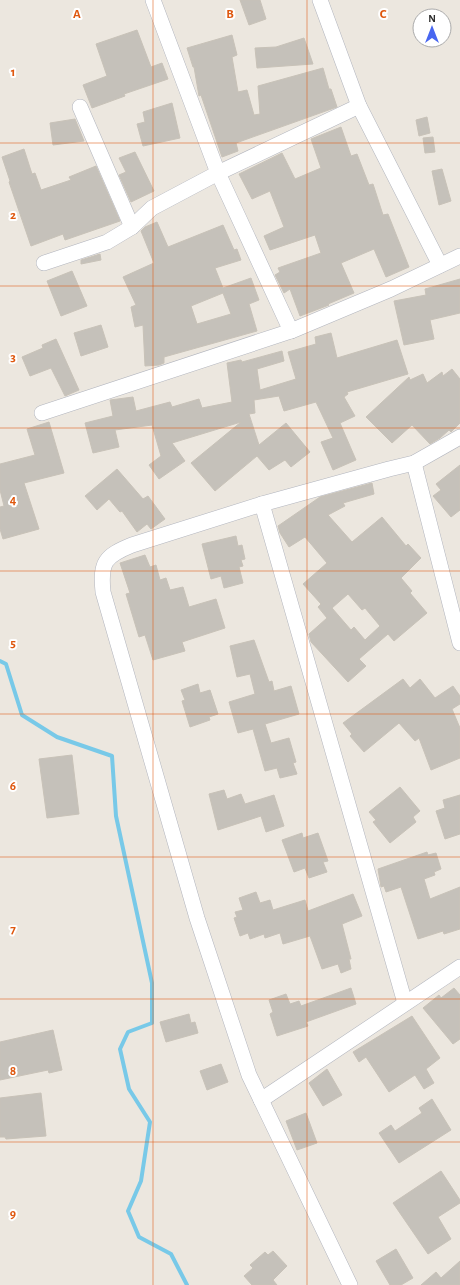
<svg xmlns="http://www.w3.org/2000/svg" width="460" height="1285" font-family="'Alegreya Sans',sans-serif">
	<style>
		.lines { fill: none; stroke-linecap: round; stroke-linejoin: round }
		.stream { stroke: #78c9e8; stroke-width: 4 }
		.building { fill: #c5c1ba; stroke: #c8c2b8; fill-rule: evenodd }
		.street-casing { stroke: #b2b5be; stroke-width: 16 }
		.street { stroke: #fff; stroke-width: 15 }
		.grid { fill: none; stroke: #df570e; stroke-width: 1; stroke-opacity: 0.55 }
		.grid-label { font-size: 13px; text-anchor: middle; font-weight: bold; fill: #df570e; stroke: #fff; stroke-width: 4; stroke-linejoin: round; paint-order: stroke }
	</style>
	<rect width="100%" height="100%" fill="#ece7df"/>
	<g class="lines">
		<path class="stream" d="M0,661l6,3 16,51 35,22 55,19 4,60 36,167v40l-24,9 -8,17 9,40 21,33 -9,59 -13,30 11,26 32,17 16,31"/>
	</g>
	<g class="building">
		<path d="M240,0h20l6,19 -17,6z"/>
		<path d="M137,30l14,37 11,-4 6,16 -44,15 1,2 -33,12 -9,-23 24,-9 -11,-32z"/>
		<path d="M232,35l5,20 -5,2 6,35 9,-2 7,25 6,-1 -2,-28 65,-18 6,21h2l6,18 -101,36 2,8 -16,6 -21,-62 -2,1 -5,-29h-1l-6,-19z"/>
		<path d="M304,38l9,26 -56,4 -2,-20 21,-1z"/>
		<path d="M172,103l8,35 -37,8 -6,-22 8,-2 -2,-10z"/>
		<path d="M427,117l3,16 -11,3 -3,-16z"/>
		<path d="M75,119l9,22 -31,4 -3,-22z"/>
		<path d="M341,127l10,29 6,-2 12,31 4,-1 10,31 5,-1 21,53 -23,10 -12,-28 -33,14 13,30 -26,11 1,1 -29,11 -10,-27 -6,4 -9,-18 5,-3 -2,-4 43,-15 -6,-18 -45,15 -6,-14 20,-9 -14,-36 -18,8 -13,-25 43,-21 13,26 26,-11 -10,-29z"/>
		<path d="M433,137l2,15 -10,1 -2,-15z"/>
		<path d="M24,149l8,25 3,-1 6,17 30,-10 -2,-3 27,-11 24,55 -55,19 -2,-6 -32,12 -22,-64 1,-1 -8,-24z"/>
		<path d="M135,152l19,39 -23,11 -12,-27 7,-3 -7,-14z"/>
		<path d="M442,169l9,32 -12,4 -7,-34z"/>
		<path d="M157,222l11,25 55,-22 11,25 3,-1 4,11 -26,8 8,20 28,-10 8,22 -10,4 8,27 -93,26v6l-5,2 -14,1 -2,-41 -8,2 -4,-20 5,-2 -13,-28 31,-14 -13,-32 4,-4zM223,293l8,21 -34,10 -6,-18z"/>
		<path d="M100,254l1,6 -20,4v-4z"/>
		<path d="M72,271l15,35 -26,10 -14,-35z"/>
		<path d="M460,279v34l-30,7 4,19 -30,6 -10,-44 32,-6 -1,-6z"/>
		<path d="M101,325l7,22 -27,9 -7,-23z"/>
		<path d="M331,333l6,25 60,-18 11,34 -61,18 1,2 -4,3 11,19 -15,7 16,37 -23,10 -12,-28 12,-4 -17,-36 -32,9 -5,-15 -25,4 1,13 -6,1 10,31 27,-22 24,29 -19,15 -6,-7 -16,10 -12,-14 -42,35 -24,-28 50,-41 -69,21 13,18 -26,18 -10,-14 12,-9 -9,-31 -37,5 4,17 -26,6 -8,-30 28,-7 -3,-16 23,-3 3,14 34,-9 2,5 27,-8 3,9 30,-6 -5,-39 14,-3 1,2 40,-11 2,10 -27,8 3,21 36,-11 -8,-27 28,-8 -1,-7z"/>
		<path d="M56,339l23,51 -14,6 -14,-28 -21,8 -8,-19 21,-9 -1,-3z"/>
		<path d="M452,369l8,10v44l-9,9 -2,-2 -9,8 -10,6 -18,-19 -20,18 -26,-26 43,-40 1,3 13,-6 4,9 15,-11 1,4z"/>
		<path d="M49,422l15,51 -40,10 15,46 -36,10 -3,-10v-22l4,-1 -4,-16v-26l35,-9 -8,-26z"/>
		<path d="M460,465v45l-9,7 -18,-21 8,-6 -5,-6z"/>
		<path d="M117,469l26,30 5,-3 17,23 -14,10 -4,-5 -10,8 -15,-21 -2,1 -11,-13 -12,11 -12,-14z"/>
		<path d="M372,483l2,11 -31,9 2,3 -17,9 24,27 30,-25 24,29 2,-2 13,14 -20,20 11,13 -2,2 17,20 -33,28 -6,-7 -29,25 7,7 -18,16 -37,-40 -2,-8 18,-16 -9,-11 3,-3 -18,-20 24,-21 -22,-26 -16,10 -9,-14 -2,-7 42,-29zM348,594l14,16 3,-2 15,18 -15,14 -11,-13 -3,3 -19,-22z"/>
		<path d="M236,536l2,10 4,-1 3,14 -4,1 2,6 -4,1 4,16 -19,5 -3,-12 -10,3 -9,-35z"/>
		<path d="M145,555l5,12 6,-2 4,15 6,-2 4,12 13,-3 6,20 27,-8 9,29 -43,14 3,9 -32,9 -8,-25 -6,2 -13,-43 4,-1 -10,-30z"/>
		<path d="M254,640l15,42 3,-1 2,10 17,-5 8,28 -34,10 6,19 18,-5 7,24 -3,1 4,11 -17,4 -3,-10 -12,3 -12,-42 -15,4 -9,-31 26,-8 -5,-20 -13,3 -7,-31z"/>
		<path d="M403,679l7,9 10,-9 15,19 18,-12 7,10v8l-8,5 8,19v30l-29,12 -12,-32 -4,3 -16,-18 -35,29 -14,-16 2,-2 -9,-11z"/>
		<path d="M198,684l2,9 10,-3 8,24 -9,3 1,3 -20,7 -8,-26 3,-1 -4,-10z"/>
		<path d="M72,755l7,59 -32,4 -8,-59z"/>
		<path d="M400,787l20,24 -7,6 3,5 -26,21 -17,-21 3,-2 -7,-8z"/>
		<path d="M224,790l3,9 14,-5 4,10 29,-9 10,31 -18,6 -5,-16 -43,14 -9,-36z"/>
		<path d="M460,795v39l-15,5 -9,-28 9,-3 -2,-8z"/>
		<path d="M302,833l1,5 15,-5 10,28 -5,1 4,10 -18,6 -4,-10 -11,4 -12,-32z"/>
		<path d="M427,852l1,3 8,-2 5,16 -7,3 1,3 -11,4 6,20 30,-12v42l-16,5 -1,-3 -25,8 -17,-52 -15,5 -2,-6 -3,1 -3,-18z"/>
		<path d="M256,892l4,11 10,-3 3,10 32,-10 3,11 45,-17 9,22 -20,8 9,35h-2l2,10 -10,4 -3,-9 -16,5 -12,-33 -27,8 -3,-11 -15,5 -1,-4 -14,5 -2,-6 -8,3 -6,-18 3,-1 -2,-5 8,-2 -4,-12z"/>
		<path d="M351,988l5,16 -50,18 2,4 -31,10 -7,-22 3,-2 -4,-12 17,-6 4,10 9,-3 2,5z"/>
		<path d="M454,988l6,7v44l-7,5 -30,-36 16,-13 2,3z"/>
		<path d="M189,1014l2,9 4,-1 3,11 -32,9 -6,-20z"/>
		<path d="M412,1016l28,42 -14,11 8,14 -10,6 -9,-14 -26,17 -23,-35 -7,5 -6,-10z"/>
		<path d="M53,1030l9,40 -13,3 -1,-3 -48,10v-38z"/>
		<path d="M221,1064l7,18 -21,8 -7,-19z"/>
		<path d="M327,1069l15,26 -19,11 -14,-23z"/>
		<path d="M41,1093l5,43 -40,3 -1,-2h-5v-39z"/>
		<path d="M432,1099l19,31 -52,33 -20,-30 12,-8 4,6 27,-18 -3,-5z"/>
		<path d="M306,1113l11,30 -20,7 -11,-29z"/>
		<path d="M441,1171l19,29v3l-22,14 13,22 -23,15 -35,-51z"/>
		<path d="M396,1249l17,29 -12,7h-11l-14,-24z"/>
		<path d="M273,1251l14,15 -14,14 4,5h-25l-8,-9 9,-8 -3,-3 15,-13 3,3z"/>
		<path d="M460,1261v24h-39l15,-13 5,6z"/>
	</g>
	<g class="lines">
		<g class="street-casing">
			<g id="street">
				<path d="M153,0l65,173 73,158"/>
				<path d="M320,0l39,106 81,159"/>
				<path d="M80,107l52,120"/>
				<path d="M44,263l63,-21 25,-15 20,-19 66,-35 141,-67"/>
				<path d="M42,413l249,-82 100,-42 69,-33"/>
				<path d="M414,463l46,180"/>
				<path d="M262,504l143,499"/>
				<path d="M261,1100l199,-133"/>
				<path d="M350,1285l-101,-210 -52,-157 -94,-326c-3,-30 2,-36 29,-47l130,-41 127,-35 25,-6 46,-26"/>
			</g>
		</g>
		<use href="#street" class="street"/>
	</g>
	<path class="grid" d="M153,0v1285M307,0v1285M0,143h460M0,286h460M0,428h460M0,571h460M0,714h460M0,857h460M0,999h460M0,1142h460"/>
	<g class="grid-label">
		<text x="77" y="18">A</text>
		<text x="230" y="18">B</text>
		<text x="383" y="18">C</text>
		<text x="13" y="76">1</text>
		<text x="13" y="219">2</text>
		<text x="13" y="361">3</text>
		<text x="13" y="504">4</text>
		<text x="13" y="647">5</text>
		<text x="13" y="790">6</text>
		<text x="13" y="933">7</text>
		<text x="13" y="1075">8</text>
		<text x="13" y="1218">9</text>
	</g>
	<g transform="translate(432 28)"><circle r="19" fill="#ffffff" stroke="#ababab"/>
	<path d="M0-3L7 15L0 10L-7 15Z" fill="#4866f0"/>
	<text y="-6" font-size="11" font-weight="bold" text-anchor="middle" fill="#2c2c2c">N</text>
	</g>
</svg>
